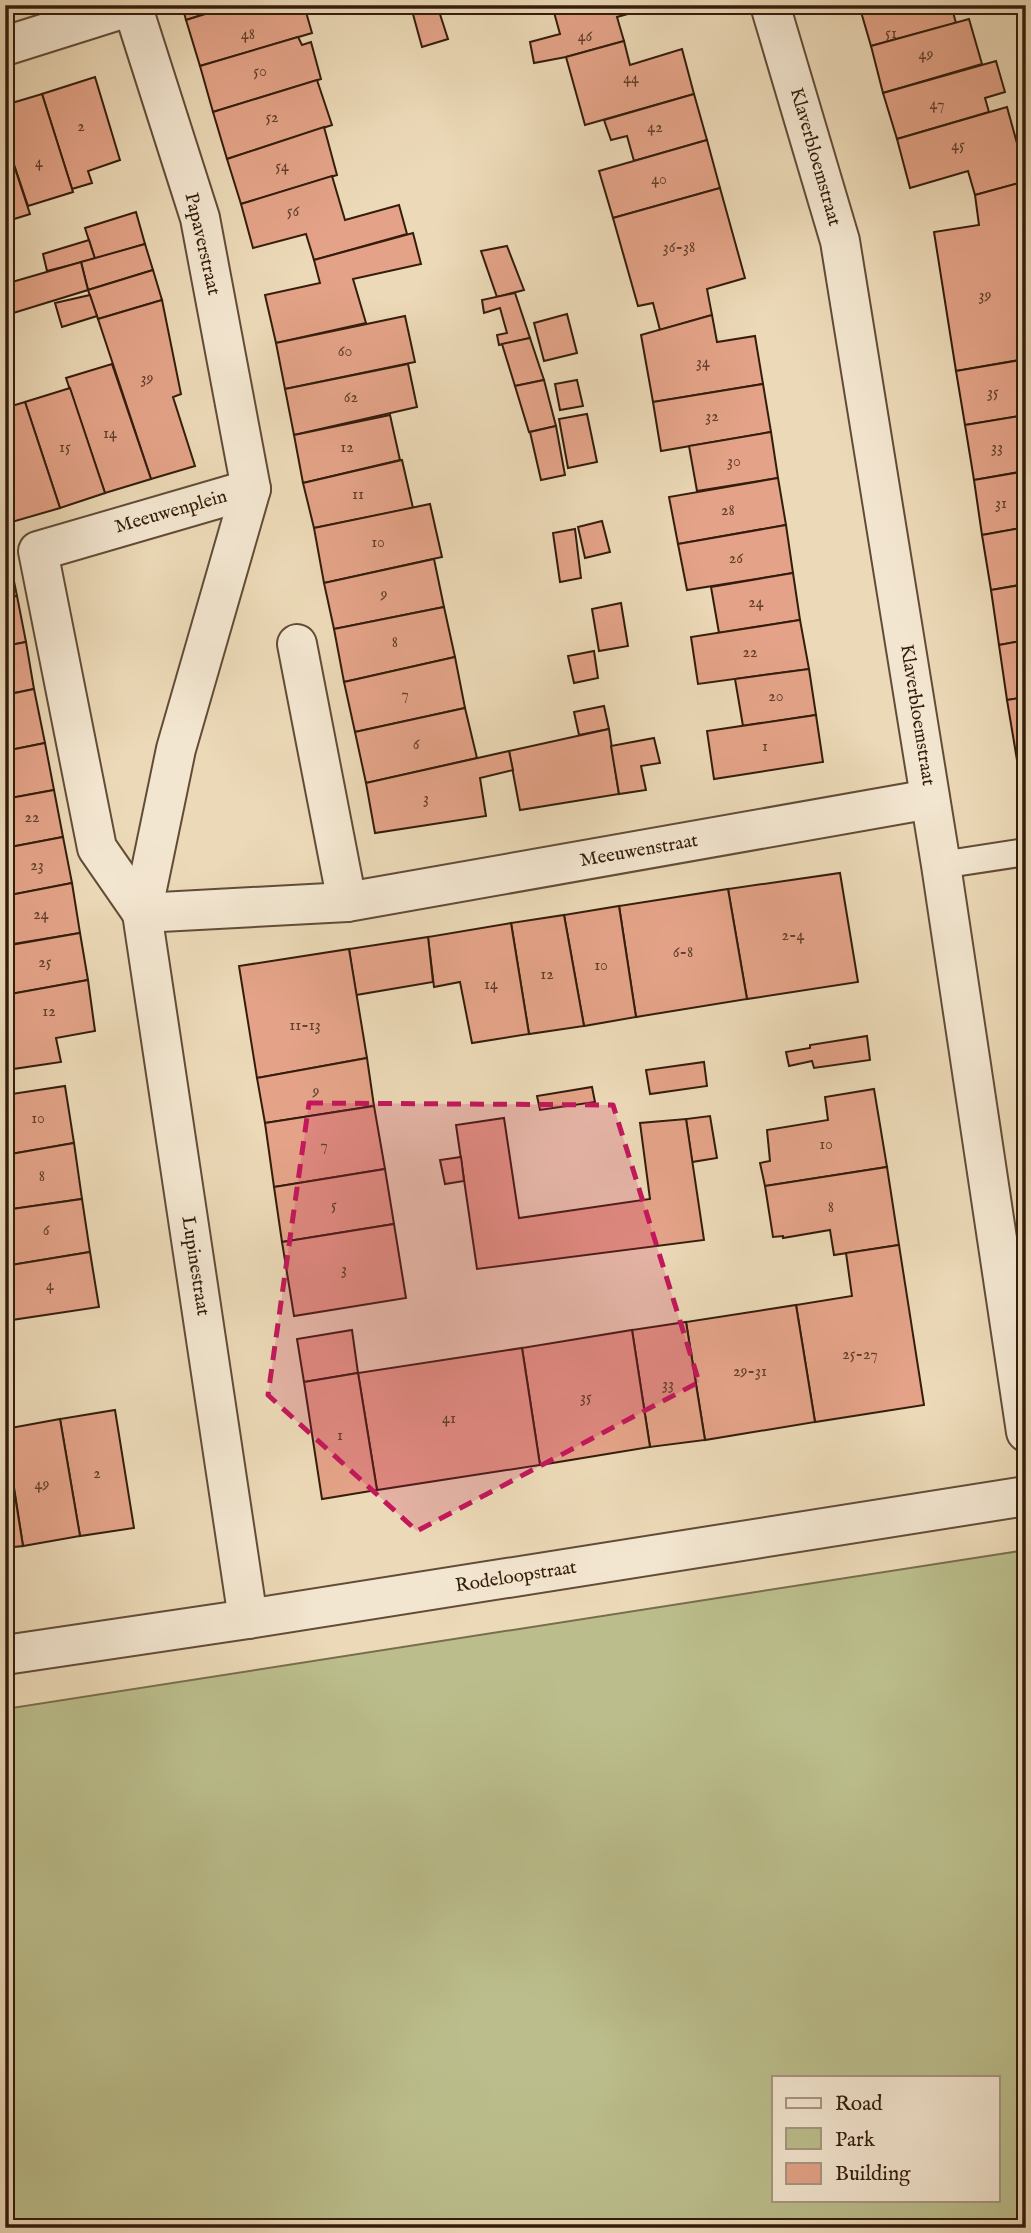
<svg xmlns="http://www.w3.org/2000/svg" width="1031" height="2233" font-family="'IM FELL English',serif">
	<style>
		.green { fill: #bbbe8c; stroke: #786e4c; stroke-width: 2; fill-rule: evenodd }
		.building { fill: #e4a388; stroke: #341d0c; stroke-width: 2 }
		.lines { fill: none; stroke-linecap: round; stroke-linejoin: round }
		.service-casing { stroke: #624c37; stroke-width: 30 }
		.minor-casing { stroke: #624c37; stroke-width: 42 }
		.service { stroke: #f3e6d0; stroke-width: 26 }
		.minor { stroke: #f3e6d0; stroke-width: 38 }
		.marked { fill: #c2185b; fill-opacity: 0.2; stroke: #c2185b; stroke-width: 5; stroke-dasharray: 14 9; stroke-linejoin: round }
		.labels { text-anchor: middle; dominant-baseline: central; stroke-width: 7; stroke-linejoin: round; paint-order: stroke }
		.number-label { font-size: 16px; fill: #603e2b }
		.street-label { font-size: 19px; fill: #341d0c; stroke: #f3e6d0 }
	</style>
	<rect width="100%" height="100%" fill="#ecd9b7"/>
	<filter id="stains"><feTurbulence type="fractalNoise" baseFrequency=".00286" numOctaves="4"/><feColorMatrix values="0 0 0 0 .2 0 0 0 0 .09 0 0 0 0 .02 0 0 0 .5 -.17"/></filter>
	<radialGradient id="worn" r=".72"><stop offset=".6" stop-color="#630" stop-opacity="0"/><stop offset="1" stop-color="#630" stop-opacity=".3"/></radialGradient>
	<path class="green" d="M1026,1550v678h-1021v-519zM774,2077h224v123h-224z"/>
	<g class="building">
		<path d="M182,5h52l-48,15z"/>
		<path d="M234,5h70l8,28 -112,33 -14,-46z"/>
		<path d="M418,5h19l11,34 -26,8 -11,-40z"/>
		<path d="M552,5h108l-43,12 7,24 -58,16 -32,6 -4,-21 30,-8z"/>
		<path d="M859,5h92l5,18 -85,23z"/>
		<path d="M969,19l13,45 -99,29 -12,-47z"/>
		<path d="M298,37l4,8 9,-3 10,37 -108,33 -13,-46z"/>
		<path d="M624,41l6,24 52,-16 12,45 -109,31 -19,-68z"/>
		<path d="M996,61l9,31 -20,6 4,14 -92,27 -14,-46z"/>
		<path d="M95,77l25,83 -32,11 4,12 -20,6 -30,-95z"/>
		<path d="M317,80l15,45 -105,34 -14,-47z"/>
		<path d="M42,94l31,98 -45,14 -23,-68v-33z"/>
		<path d="M694,94l13,46 -73,21 -7,-25 -16,4 -7,-20z"/>
		<path d="M1007,107l13,47 6,-1v28l-51,14 -7,-24 -58,17 -13,-49z"/>
		<path d="M324,127l13,48 -96,29 -14,-45z"/>
		<path d="M5,138l25,76 -25,8z"/>
		<path d="M707,140l13,48 -107,30 -14,-47z"/>
		<path d="M332,176l13,44 54,-15 8,29 -93,26 -8,-26 -53,14 -12,-44z"/>
		<path d="M1026,181v178l-70,12 -22,-139 45,-7 -4,-30z"/>
		<path d="M720,188l25,90 -38,11 5,26 -52,15 -7,-27 -15,3 -25,-88z"/>
		<path d="M136,212l9,32 -50,15 -10,-31z"/>
		<path d="M413,233l8,31 -68,15 13,44 -90,20 -11,-48 55,-12 -6,-23z"/>
		<path d="M89,240l6,19 -48,12 -4,-17z"/>
		<path d="M145,244l8,26 -65,20 -7,-28z"/>
		<path d="M507,246l17,44 -27,7 -16,-46z"/>
		<path d="M81,262l7,28 -78,24 -5,-15v-15z"/>
		<path d="M153,270l9,30 -64,19 -10,-29z"/>
		<path d="M515,293l15,45 -31,7 -2,-10 10,-2 -7,-25 -16,5 -2,-13z"/>
		<path d="M90,295l7,21 -35,11 -7,-24z"/>
		<path d="M162,300l19,94 -8,3 22,69 -44,13 -53,-160z"/>
		<path d="M567,314l10,39 -33,8 -10,-38z"/>
		<path d="M712,315l5,27 38,-6 8,48 -110,18 -12,-67z"/>
		<path d="M405,316l10,46 -130,27 -9,-46z"/>
		<path d="M530,338l14,42 -29,6 -13,-42z"/>
		<path d="M1026,359v56l-61,10 -9,-54z"/>
		<path d="M112,364l39,115 -46,14 -39,-115z"/>
		<path d="M408,364l9,43 -123,28 -9,-46z"/>
		<path d="M544,380l12,46 -27,6 -14,-46z"/>
		<path d="M577,380l6,26 -23,4 -5,-26z"/>
		<path d="M763,384l8,48 -110,19 -8,-49z"/>
		<path d="M70,388l35,105 -45,15 -35,-106z"/>
		<path d="M25,402l35,106 -55,16v-116z"/>
		<path d="M587,414l10,48 -29,6 -9,-49z"/>
		<path d="M390,415l10,45 -97,23 -9,-48z"/>
		<path d="M1026,415v56l-52,9 -9,-55z"/>
		<path d="M556,426l9,49 -24,5 -11,-48z"/>
		<path d="M771,432l7,46 -81,13 -8,-45z"/>
		<path d="M402,460l11,48 -99,20 -11,-45z"/>
		<path d="M1026,471v56l-44,8 -8,-55z"/>
		<path d="M778,478l8,47 -108,19 -9,-47z"/>
		<path d="M430,504l12,53 -118,26 -10,-55z"/>
		<path d="M602,521l8,31 -25,6 -7,-31z"/>
		<path d="M786,525l7,48 -106,17 -9,-46z"/>
		<path d="M1026,527v57l-35,6 -9,-55z"/>
		<path d="M575,529l6,49 -21,4 -7,-49z"/>
		<path d="M7,547l10,49 -12,2v-50z"/>
		<path d="M434,559l10,48 -110,22 -10,-46z"/>
		<path d="M793,573l7,47 -81,13 -8,-46z"/>
		<path d="M1026,584v56l-27,5 -8,-55z"/>
		<path d="M17,596l9,46 -21,4v-48z"/>
		<path d="M621,603l7,43 -29,5 -7,-42z"/>
		<path d="M444,607l11,50 -111,25 -10,-53z"/>
		<path d="M800,620l9,49 -111,15 -7,-47z"/>
		<path d="M1026,640v57l-19,3 -8,-55z"/>
		<path d="M26,642l8,47 -29,6v-49z"/>
		<path d="M594,651l4,27 -24,5 -6,-27z"/>
		<path d="M455,657l10,51 -110,24 -11,-50z"/>
		<path d="M809,669l7,46 -73,11 -8,-47z"/>
		<path d="M34,689l11,54 -40,8v-56z"/>
		<path d="M1026,697v56l-10,1 -9,-54z"/>
		<path d="M604,706l5,23 -30,6 -5,-23z"/>
		<path d="M465,708l12,50 -111,25 -11,-51z"/>
		<path d="M816,715l7,47 -109,17 -7,-48z"/>
		<path d="M609,729l10,65 -99,16 -11,-59z"/>
		<path d="M654,738l6,25 -19,3 5,24 -27,4 -8,-48z"/>
		<path d="M45,743l9,47 -49,9v-48z"/>
		<path d="M509,751l4,19 -33,8 6,38 -111,17 -9,-50z"/>
		<path d="M1026,753v57h-1l-9,-56z"/>
		<path d="M54,790l9,47 -58,11v-49z"/>
		<path d="M63,837l9,46 -67,13v-48z"/>
		<path d="M840,873l18,109 -111,17 -19,-110z"/>
		<path d="M72,883l8,50 -73,12 -2,-49z"/>
		<path d="M728,889l19,110 -111,18 -17,-111z"/>
		<path d="M619,906l17,111 -52,9 -20,-111z"/>
		<path d="M564,915l20,111 -55,8 -18,-111z"/>
		<path d="M511,923l18,111 -57,9 -12,-61 -26,5 -6,-50z"/>
		<path d="M80,933l8,47 -83,15v-49z"/>
		<path d="M428,937l5,45 -77,13 -7,-46z"/>
		<path d="M349,949l18,109 -110,20 -18,-112z"/>
		<path d="M88,980l7,51 -39,7 5,24 -48,7 -8,-40v-34z"/>
		<path d="M867,1036l3,24 -56,8 -2,-7 -23,5 -3,-14 24,-4v-3z"/>
		<path d="M367,1058l7,48 -109,17 -8,-45z"/>
		<path d="M704,1062l3,24 -57,8 -4,-24z"/>
		<path d="M65,1086l9,57 -69,12v-60z"/>
		<path d="M592,1087l3,15 -55,8 -3,-14z"/>
		<path d="M874,1089l13,78 -122,19 -5,-23 10,-2 -3,-31 61,-10 -3,-23z"/>
		<path d="M374,1106l11,63 -111,18 -9,-64z"/>
		<path d="M710,1116l7,42 -25,4 -6,-43z"/>
		<path d="M504,1118l15,100 131,-19 -10,-76 46,-4 18,121 -227,29 -21,-144z"/>
		<path d="M74,1143l8,56 -77,11v-55z"/>
		<path d="M461,1157l3,24 -19,3 -5,-24z"/>
		<path d="M887,1167l12,78 -65,10 -4,-25 -47,8v-2l-10,1 -8,-51z"/>
		<path d="M385,1169l9,55 -112,18 -8,-55z"/>
		<path d="M82,1199l8,53 -85,14v-56z"/>
		<path d="M394,1224l12,74 -112,18 -12,-74z"/>
		<path d="M899,1245l25,160 -109,17 -19,-117 56,-9 -6,-43z"/>
		<path d="M90,1252l9,55 -94,14v-55z"/>
		<path d="M796,1305l19,117 -110,18 -19,-118z"/>
		<path d="M686,1322l19,118 -55,7 -18,-117z"/>
		<path d="M352,1330l6,43 -54,9 -7,-43z"/>
		<path d="M632,1330l18,117 -110,18 -18,-117z"/>
		<path d="M522,1348l18,117 -163,25 -19,-117z"/>
		<path d="M358,1373l19,117 -55,9 -18,-117z"/>
		<path d="M115,1410l19,118 -54,8 -20,-117z"/>
		<path d="M60,1419l20,117 -57,10 -18,-117z"/>
		<path d="M5,1433l18,113 -18,2z"/>
	</g>
	<g class="lines">
		<g class="service-casing">
			<path id="service" d="M941,865l85,-13"/>
		</g>
		<g class="minor-casing">
			<g id="minor">
				<path d="M132,5l68,213 51,271 -75,260 -34,164 106,706"/>
				<path d="M770,5l70,236 101,624 85,567"/>
				<path d="M5,46l127,-40"/>
				<path d="M297,644l50,258"/>
				<path d="M142,913l205,-11 583,-103"/>
				<path d="M142,913l-45,-65 -59,-297 213,-62"/>
				<path d="M5,1655l243,-36 778,-123"/>
			</g>
		</g>
		<use href="#service" class="service"/>
		<use href="#minor" class="minor"/>
	</g>
	<path class="marked" d="M309,1103l304,2 86,277 -282,149 -149,-136z"/>
	<g class="labels">
		<g class="number-label">
			<text x="891" y="34">51</text>
			<text x="248" y="35">48</text>
			<text x="585" y="37">46</text>
			<text x="926" y="55">49</text>
			<text x="260" y="72">50</text>
			<text x="631" y="79">44</text>
			<text x="937" y="105">47</text>
			<text x="272" y="118">52</text>
			<text x="81" y="127">2</text>
			<text x="655" y="128">42</text>
			<text x="958" y="146">45</text>
			<text x="39" y="163">4</text>
			<text x="282" y="167">54</text>
			<text x="659" y="180">40</text>
			<text x="293" y="212">56</text>
			<text x="679" y="248">36-38</text>
			<text x="985" y="296">39</text>
			<text x="345" y="352">60</text>
			<text x="703" y="363">34</text>
			<text x="147" y="379">39</text>
			<text x="993" y="393">35</text>
			<text x="351" y="398">62</text>
			<text x="712" y="417">32</text>
			<text x="110" y="434">14</text>
			<text x="65" y="448">15</text>
			<text x="347" y="448">12</text>
			<text x="997" y="448">33</text>
			<text x="734" y="462">30</text>
			<text x="358" y="495">11</text>
			<text x="1001" y="504">31</text>
			<text x="728" y="511">28</text>
			<text x="378" y="543">10</text>
			<text x="736" y="559">26</text>
			<text x="384" y="595">9</text>
			<text x="756" y="603">24</text>
			<text x="395" y="643">8</text>
			<text x="750" y="653">22</text>
			<text x="405" y="695">7</text>
			<text x="776" y="697">20</text>
			<text x="416" y="745">6</text>
			<text x="765" y="747">1</text>
			<text x="426" y="799">3</text>
			<text x="32" y="818">22</text>
			<text x="37" y="866">23</text>
			<text x="41" y="915">24</text>
			<text x="793" y="936">2-4</text>
			<text x="683" y="953">6-8</text>
			<text x="45" y="963">25</text>
			<text x="601" y="966">10</text>
			<text x="547" y="975">12</text>
			<text x="491" y="985">14</text>
			<text x="49" y="1012">12</text>
			<text x="305" y="1026">11-13</text>
			<text x="316" y="1092">9</text>
			<text x="38" y="1119">10</text>
			<text x="826" y="1145">10</text>
			<text x="324" y="1146">7</text>
			<text x="42" y="1177">8</text>
			<text x="334" y="1206">5</text>
			<text x="831" y="1208">8</text>
			<text x="46" y="1231">6</text>
			<text x="344" y="1270">3</text>
			<text x="50" y="1286">4</text>
			<text x="860" y="1355">25-27</text>
			<text x="750" y="1372">29-31</text>
			<text x="668" y="1385">33</text>
			<text x="586" y="1398">35</text>
			<text x="449" y="1419">41</text>
			<text x="340" y="1436">1</text>
			<text x="97" y="1474">2</text>
			<text x="42" y="1485">49</text>
		</g>
		<g class="street-label">
			<text transform="translate(815 157) rotate(74)">Klaverbloemstraat</text>
			<text transform="translate(202 244) rotate(77)">Papaverstraat</text>
			<text transform="translate(171 512) rotate(-16)">Meeuwenplein</text>
			<text transform="translate(917 715) rotate(81)">Klaverbloemstraat</text>
			<text transform="translate(639 851) rotate(-10)">Meeuwenstraat</text>
			<text transform="translate(195 1266) rotate(81)">Lupinestraat</text>
			<text transform="translate(516 1577) rotate(-9)">Rodeloopstraat</text>
		</g>
	</g>
	<rect width="1031" height="2233" fill="none" stroke="#ecd9b7" stroke-width="28"/>
	<rect x="7" y="7" width="1017" height="2219" fill="none" stroke="#341d0c" stroke-width="3.5"/>
	<rect x="14" y="14" width="1003" height="2205" fill="none" stroke="#341d0c" stroke-width="2"/>
	<rect x="772" y="2076" width="228" height="126" fill="#f3e6d0" stroke="#a79682" stroke-width="2"/>
	<rect x="786" y="2098" width="35" height="10" fill="#f3e6d0" stroke="#a79682" stroke-width="2"/>
	<text x="835" y="2110" font-size="21" fill="#341d0c">Road</text>
	<rect x="786" y="2128" width="35" height="21" fill="#bbbe8c" stroke="#a79682" stroke-width="2"/>
	<text x="835" y="2146" font-size="21" fill="#341d0c">Park</text>
	<rect x="786" y="2163" width="35" height="21" fill="#e4a388" stroke="#a79682" stroke-width="2"/>
	<text x="835" y="2180" font-size="21" fill="#341d0c">Building</text>
	<rect width="100%" height="100%" filter="url(#stains)"/>
	<rect width="100%" height="100%" fill="url(#worn)"/>
</svg>
